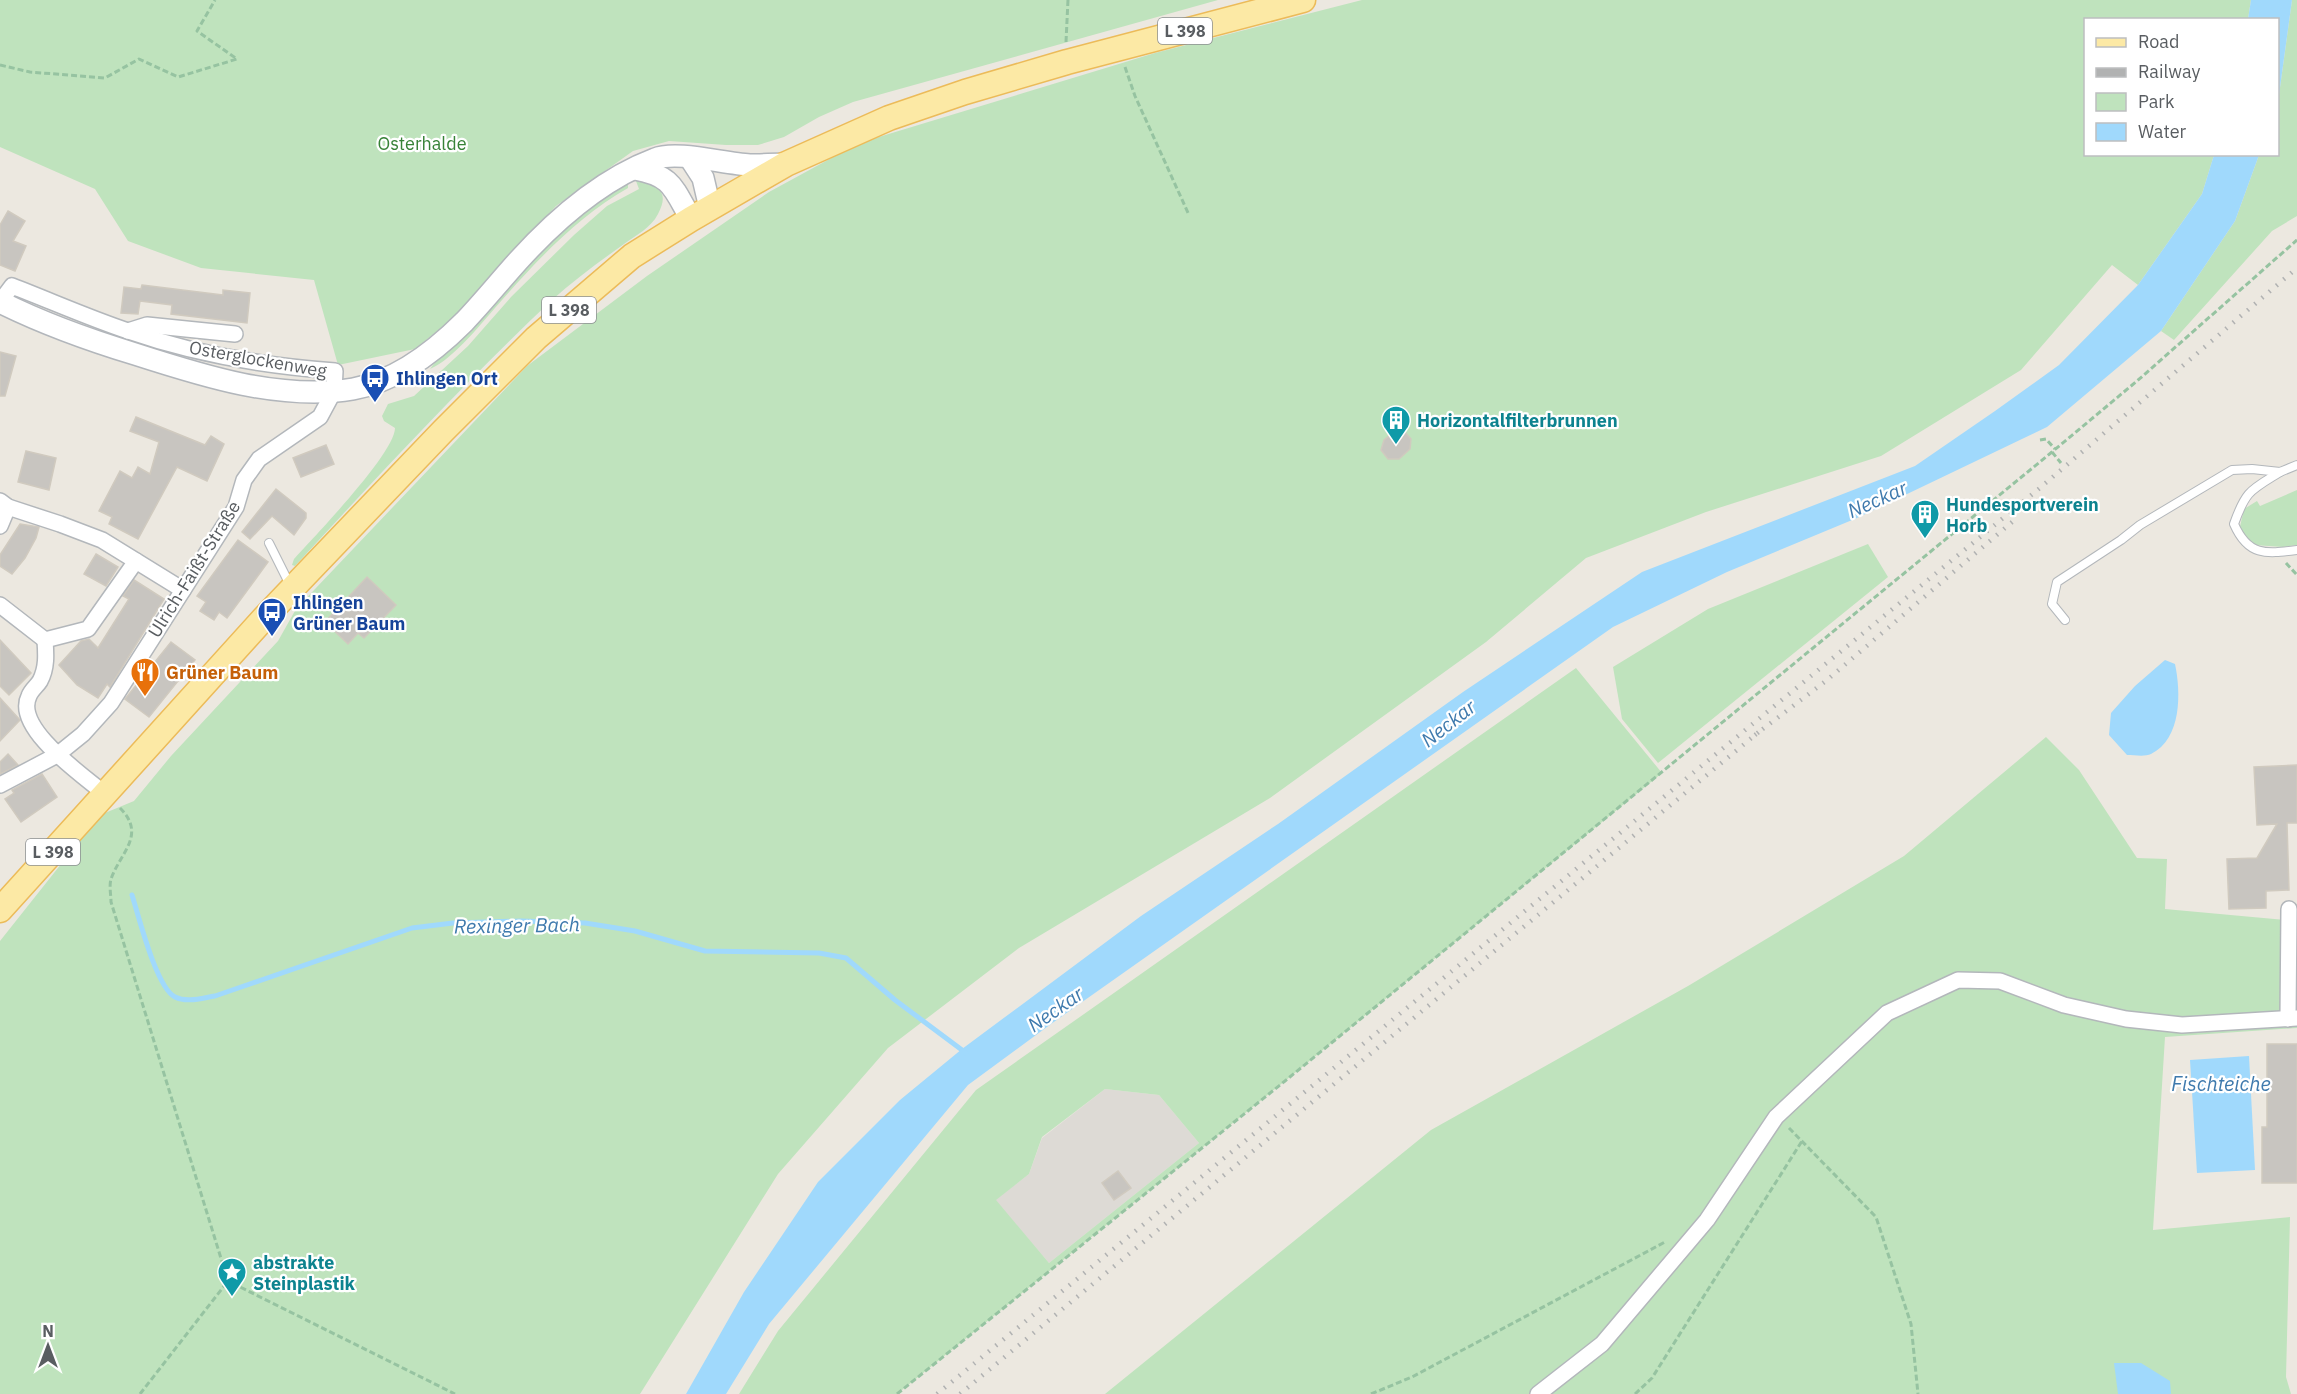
<svg xmlns="http://www.w3.org/2000/svg" width="2297" height="1394" font-family="'IBM Plex Sans',sans-serif">
	<style>
		.industrial { fill: #dddad5 }
		.green { fill: #bfe3bd; fill-rule: evenodd }
		.water { fill: #a0d9fc }
		.lines { fill: none; stroke-linecap: round; stroke-linejoin: round }
		.stream { stroke: #a0d9fc; stroke-width: 5 }
		.building { fill: #c8c5c0; stroke: #d0cabf; stroke-width: 1.5 }
		.lane-casing { stroke: #b3b7bb; stroke-width: 10 }
		.street-casing { stroke: #b3b7bb; stroke-width: 18 }
		.secondary-casing { stroke: #b2b6bb; stroke-width: 24 }
		.primary-casing { stroke: #ecbb59; stroke-width: 27 }
		.path { stroke: #96c3a1; stroke-width: 3; stroke-dasharray: 6 3; stroke-linecap: butt }
		.lane { stroke: #fff; stroke-width: 8 }
		.street { stroke: #fff; stroke-width: 15 }
		.secondary { stroke: #fff; stroke-width: 21 }
		.primary { stroke: #fce9a5; stroke-width: 24 }
		.rail { stroke: #b1b2b2; stroke-width: 4.5; stroke-dasharray: 1.5 8; stroke-linecap: butt }
		.labels { text-anchor: middle; dominant-baseline: central; stroke-width: 4.5; stroke-linejoin: round; paint-order: stroke }
		.shield { fill: #fff; stroke: #8b8e90; stroke-width: 1.5 }
		.shield-label { font-size: 16px; font-weight: bold; fill: #595d61 }
		.park-label { font-size: 18px; fill: #378237; stroke: #fff }
		.street-label { font-size: 18px; fill: #595d61; stroke: #fff }
		.transit-label { font-size: 18px; font-weight: bold; fill: #164399; stroke: #fff; text-anchor: start }
		.culture-label { font-size: 18px; font-weight: bold; fill: #0d838f; stroke: #fff; text-anchor: start }
		.food-label { font-size: 18px; font-weight: bold; fill: #c56008; stroke: #fff; text-anchor: start }
		.water-label { font-size: 20px; font-style: italic; fill: #3f7aad; stroke: #fff }
	</style>
	<rect width="100%" height="100%" fill="#ece8e0"/>
	<path class="industrial" d="M1105,1089l54,6 40,48 -150,120 -54,-63 34,-26 13,-36z"/>
	<g class="green">
		<path d="M0,0h1218l-365,102 -34,15 -35,20 -26,8h-32l-57,-4 -36,10 -77,55 -101,111 -40,32 -77,16 -24,-85 -113,-12 -73,-27 -33,-52 -95,-42z"/>
		<path d="M1362,0h889l-3,19 -162,1v134l128,1 -12,39 -64,91 -26,-20 -91,105 -140,86 -175,56 -120,46 -100,84 -216,156 -251,150 -131,100 -110,126 -138,220h-640v-453l100,-126 34,-14 37,-45 107,-115 18,-32 231,-243 120,-90 122,-84 90,-49 296,-90z"/>
		<path d="M2292,0h5v216l-25,15 -98,109 -13,-9 74,-110 24,-66 19,-1v-52z"/>
		<path d="M644,180c18,8 24,15 14,34 -7,14 -22,21 -34,30 -25,18 -50,36 -72,56 -90,85 -174,176 -257,266l-3,-1 2,-6c20,-22 101,-106 101,-131l-11,-7 -2,-5 6,-12 26,-8 54,-50 43,-49 63,-62 33,-29 32,-17 -3,-8z"/>
		<path d="M628,183v5c-49,28 -89,70 -126,112 -18,20 -48,59 -72,69l8,-11c59,-63 115,-130 190,-175z"/>
		<path d="M2297,490v55l-14,2 -29,-2 -15,-14 5,-22 13,-8 3,5z"/>
		<path d="M1868,544l20,33 -230,186 -36,-44 -9,-52 95,-58z"/>
		<path d="M1576,668l86,105 -377,308 -388,313h-158l39,-63 198,-241zM1105,1089l54,6 40,48 -150,120 -53,-63 33,-26 13,-37z"/>
		<path d="M2046,737l33,33 58,88 30,1 -2,50 132,12v107l-132,9 -12,193 137,-13 -4,160 5,17h-1186l326,-264 257,-144 216,-130z"/>
	</g>
	<g class="water">
		<path d="M2251,0h41l-14,102v-82l-30,-1z"/>
		<path d="M2214,155h45l-24,66 -74,110 -114,96 -190,91 -130,54 -114,55 -562,397 -83,61 -199,239 -43,70h-40l58,-102 74,-110 82,-82 62,-51 179,-133 137,-92 185,-132 179,-120 273,-106 80,-55 64,-46 79,-80 64,-91z"/>
		<path d="M2165,660l10,4c6,28 7,75 -24,90 -6,3 -17,1 -24,1l-18,-20 2,-22 24,-27z"/>
		<path d="M2249,1056l6,114 -58,3 -7,-113z"/>
		<path d="M2114,1363h27l29,18 1,13h-53z"/>
	</g>
	<g class="lines">
		<path class="stream" d="M132,895c7,22 24,92 43,102 12,6 27,1 40,-1l197,-68 41,-5 68,-2 64,2 50,8 70,20 114,2 27,5 49,42 71,53"/>
	</g>
	<g class="building">
		<path d="M8,211l17,10 -12,20 13,5 -11,25 -15,-6v-40z"/>
		<path d="M142,285l81,10v-5l27,3 -3,30 -76,-9 1,-9 -32,-4 -2,13 -17,-1 3,-26 17,2z"/>
		<path d="M0,352l16,4 -11,40h-5z"/>
		<path d="M136,417l69,28 6,-9 13,8 -17,37 -30,-14 -39,72 -29,-15 3,-7 -13,-6 21,-40 12,7 6,-11 12,7 9,-32 -29,-11z"/>
		<path d="M1404,431l7,8 -1,10 -11,10h-11l-7,-9 3,-10 10,-8z"/>
		<path d="M326,445l8,19 -33,13 -8,-19z"/>
		<path d="M26,451l30,7 -7,32 -31,-8z"/>
		<path d="M276,489l30,24v5l-12,17 -22,-19 -22,23 -8,-7z"/>
		<path d="M20,524l19,3 -3,11 -11,20 -13,16 -12,-8v-11z"/>
		<path d="M238,540l30,22 -41,56 -8,-6 -5,8 -14,-9 6,-9 -9,-6z"/>
		<path d="M96,554l22,13 -12,19 -22,-12z"/>
		<path d="M367,577l29,28 -32,33 -6,-5 -10,11 -23,-22z"/>
		<path d="M134,580l30,19 -54,88 -3,-3 -9,14 -21,-13 -18,-20 22,-24 8,-2 9,9 31,-49 -6,-3z"/>
		<path d="M0,640l31,33 -22,22 -9,-9z"/>
		<path d="M171,642l24,18 -46,57 -24,-18z"/>
		<path d="M0,698l20,22 -20,21z"/>
		<path d="M8,754l10,11 -18,9v-12z"/>
		<path d="M2297,765v58h-10l2,67 -23,1v17l-37,1 -2,-50 30,-1 20,-34 -20,1 -3,-58z"/>
		<path d="M42,774l15,23 -36,25 -16,-23 9,-6 -2,-3z"/>
		<path d="M2267,1044h30v139h-35v-56h5z"/>
		<path d="M1118,1171l13,17 -17,12 -12,-17z"/>
	</g>
	<g class="lines">
		<g class="lane-casing">
			<g id="lane">
				<path d="M2280,472c-29,18 -34,18 -46,52 14,32 31,30 63,26"/>
				<path d="M269,543l21,42"/>
				<path d="M2065,620l-13,-16 5,-22 64,-42 19,-15 92,-55 20,-1 28,3 17,-7"/>
			</g>
		</g>
		<g class="street-casing">
			<g id="street">
				<path d="M0,302l12,-16c39,15 77,32 116,45 66,23 137,35 207,40l-1,20 -14,26 -61,42 -15,21 -8,27 -125,196 -28,31 -26,21 -57,30"/>
				<path d="M128,331l19,-6 88,9"/>
				<path d="M0,501l8,6 52,17 42,16 81,50"/>
				<path d="M0,526l8,-19"/>
				<path d="M0,605l45,35"/>
				<path d="M105,794c-21,-18 -92,-66 -76,-98 2,-6 8,-10 11,-15 7,-13 6,-27 5,-41l43,-11 48,-68"/>
				<path d="M2288,1019l1,-110"/>
				<path d="M1538,1394l64,-50 105,-124 69,-103 111,-104 71,-33 42,1 64,24 62,14 56,6 115,-7"/>
			</g>
		</g>
		<g class="secondary-casing">
			<g id="secondary">
				<path d="M690,158l13,20 7,30"/>
				<path d="M635,169c38,7 38,19 56,50"/>
				<path d="M0,302c44,22 89,38 135,52 68,22 146,47 218,35 43,-8 81,-37 111,-67 19,-20 36,-41 54,-61 38,-42 84,-82 137,-102 22,-9 69,5 95,6 12,0 24,-1 36,-1"/>
			</g>
		</g>
		<g class="primary-casing">
			<path id="primary" d="M0,910l265,-293 178,-186 93,-93 96,-82 59,-37 95,-55 103,-46 76,-26 102,-30 236,-62"/>
		</g>
		<g class="path">
			<path d="M1066,42l2,-42"/>
			<path d="M0,65l30,7 75,6 34,-19 39,18 59,-18 -40,-28 18,-31"/>
			<path d="M1125,67l10,29 54,119"/>
			<path d="M2040,440l6,-1 9,10"/>
			<path d="M2052,452l9,11"/>
			<path d="M2286,563l11,12"/>
			<path d="M120,808c27,27 0,45 -9,71 -2,7 0,16 0,23l117,379 227,113"/>
			<path d="M1789,1128l87,89 35,107 7,70"/>
			<path d="M140,1394l88,-113"/>
			<path d="M897,1394l388,-313 767,-629 85,-71 160,-141"/>
			<path d="M1371,1394l41,-17 253,-135"/>
			<path d="M1635,1394l17,-16 150,-237"/>
		</g>
		<use href="#lane" class="lane"/>
		<use href="#street" class="street"/>
		<use href="#secondary" class="secondary"/>
		<use href="#primary" class="primary"/>
		<g class="rail">
			<path d="M1755,735l72,-55 191,-163"/>
			<path d="M937,1394l1104,-907 256,-219"/>
			<path d="M960,1394l800,-663"/>
		</g>
	</g>
	<defs>
		<g id="bus-pin" transform="scale(1.5)"><path d="M0 17L-7.5 6A9.5 9.5 0 1 1 7.5 6Z" fill="#1a4fb4" stroke="#fff"/><path d="M-5-6H5V4H4V6H2V4H-2V6H-4V4H-5ZM-3.5-4V0h7V-4ZM-3.5 1.2v1.5H-2V1.2ZM2 1.2v1.5H3.5V1.2Z" fill="#fff"/></g>
		<g id="building-pin" transform="scale(1.5)"><path d="M0 17L-7.5 6A9.5 9.5 0 1 1 7.5 6Z" fill="#0f9aa8" stroke="#fff"/><path d="M-4-6H4V6H1V3H-1V6H-4ZM-2.5-4.3h1.7v1.8h-1.7ZM.8-4.3h1.7v1.8H.8ZM-2.5-1h1.7V.8h-1.7ZM.8-1h1.7V.8H.8Z" fill="#fff"/></g>
		<g id="restaurant-pin" transform="scale(1.5)"><path d="M0 17L-7.5 6A9.5 9.5 0 1 1 7.5 6Z" fill="#e8710a" stroke="#fff"/><path d="M-5-6h1v4h1v-4h1v4h1v-4h1v5L-1.5 .5V6h-2V.5L-5-1ZM5-6V6H3V1.5H1.5Q1.5-4 5-6Z" fill="#fff"/></g>
		<g id="sight-pin" transform="scale(1.5)"><path d="M0 17L-7.5 6A9.5 9.5 0 1 1 7.5 6Z" fill="#0f9aa8" stroke="#fff"/><path d="M0-6L1.8-2.2L6-1.7L2.9 1.2L3.7 5.4L0 3.3L-3.7 5.4L-2.9 1.2L-6-1.7L-1.8-2.2Z" fill="#fff"/></g>
	</defs>
	<g fill-rule="evenodd">
		<use href="#bus-pin" x="375" y="378"/>
		<use href="#building-pin" x="1396" y="420"/>
		<use href="#building-pin" x="1925" y="514"/>
		<use href="#bus-pin" x="272" y="612"/>
		<use href="#restaurant-pin" x="145" y="672"/>
		<use href="#sight-pin" x="232" y="1272"/>
	</g>
	<g class="labels">
		<g class="shield">
			<rect x="1158" y="18" width="54" height="26" rx="4.5"/>
			<rect x="542" y="297" width="54" height="26" rx="4.5"/>
			<rect x="26" y="839" width="54" height="26" rx="4.5"/>
		</g>
		<g class="shield-label">
			<text x="1185" y="31">L 398</text>
			<text x="569" y="310">L 398</text>
			<text x="53" y="852">L 398</text>
		</g>
		<g class="park-label">
			<text x="422" y="143">Osterhalde</text>
		</g>
		<g class="street-label">
			<text transform="translate(258 359) rotate(10)">Osterglockenweg</text>
			<text transform="translate(194 569) rotate(-58)">Ulrich-Faißt-Straße</text>
		</g>
		<g class="transit-label">
			<text x="396" y="378">Ihlingen Ort</text>
			<text x="293" y="602">Ihlingen<tspan x="293" dy="21">Grüner Baum</tspan></text>
		</g>
		<g class="culture-label">
			<text x="1417" y="420">Horizontalfilterbrunnen</text>
			<text x="1946" y="504">Hundesportverein<tspan x="1946" dy="21">Horb</tspan></text>
			<text x="253" y="1262">abstrakte<tspan x="253" dy="21">Steinplastik</tspan></text>
		</g>
		<g class="food-label">
			<text x="166" y="672">Grüner Baum</text>
		</g>
		<g class="water-label">
			<text transform="translate(1877 499) rotate(-24)">Neckar</text>
			<text transform="translate(1448 723) rotate(-38)">Neckar</text>
			<text transform="translate(517 925) rotate(-1)">Rexinger Bach</text>
			<text transform="translate(1055 1009) rotate(-35)">Neckar</text>
			<text x="2221" y="1083">Fischteiche</text>
		</g>
	</g>
	<rect x="2084" y="18" width="195" height="138" fill="#ffffff" stroke="#bdbec0" stroke-width="1.5"/>
	<rect x="2096" y="38" width="30" height="9" fill="#fce9a5" stroke="#bdbec0" stroke-width="1.5"/>
	<text x="2138" y="48" font-size="18" fill="#595d61">Road</text>
	<rect x="2096" y="68" width="30" height="9" fill="#b1b2b2" stroke="#bdbec0" stroke-width="1.5"/>
	<text x="2138" y="78" font-size="18" fill="#595d61">Railway</text>
	<rect x="2096" y="93" width="30" height="18" fill="#bfe3bd" stroke="#bdbec0" stroke-width="1.5"/>
	<text x="2138" y="108" font-size="18" fill="#595d61">Park</text>
	<rect x="2096" y="123" width="30" height="18" fill="#a0d9fc" stroke="#bdbec0" stroke-width="1.5"/>
	<text x="2138" y="138" font-size="18" fill="#595d61">Water</text>
	<g transform="translate(48 1346)" stroke="#ffffff" stroke-width="4.5" paint-order="stroke">
	<path d="M0-4.5L10 22L0 15L-10 22Z" fill="#595d61"/>
	<text y="-9" font-size="16" font-weight="bold" text-anchor="middle" fill="#595d61">N</text>
	</g>
</svg>
